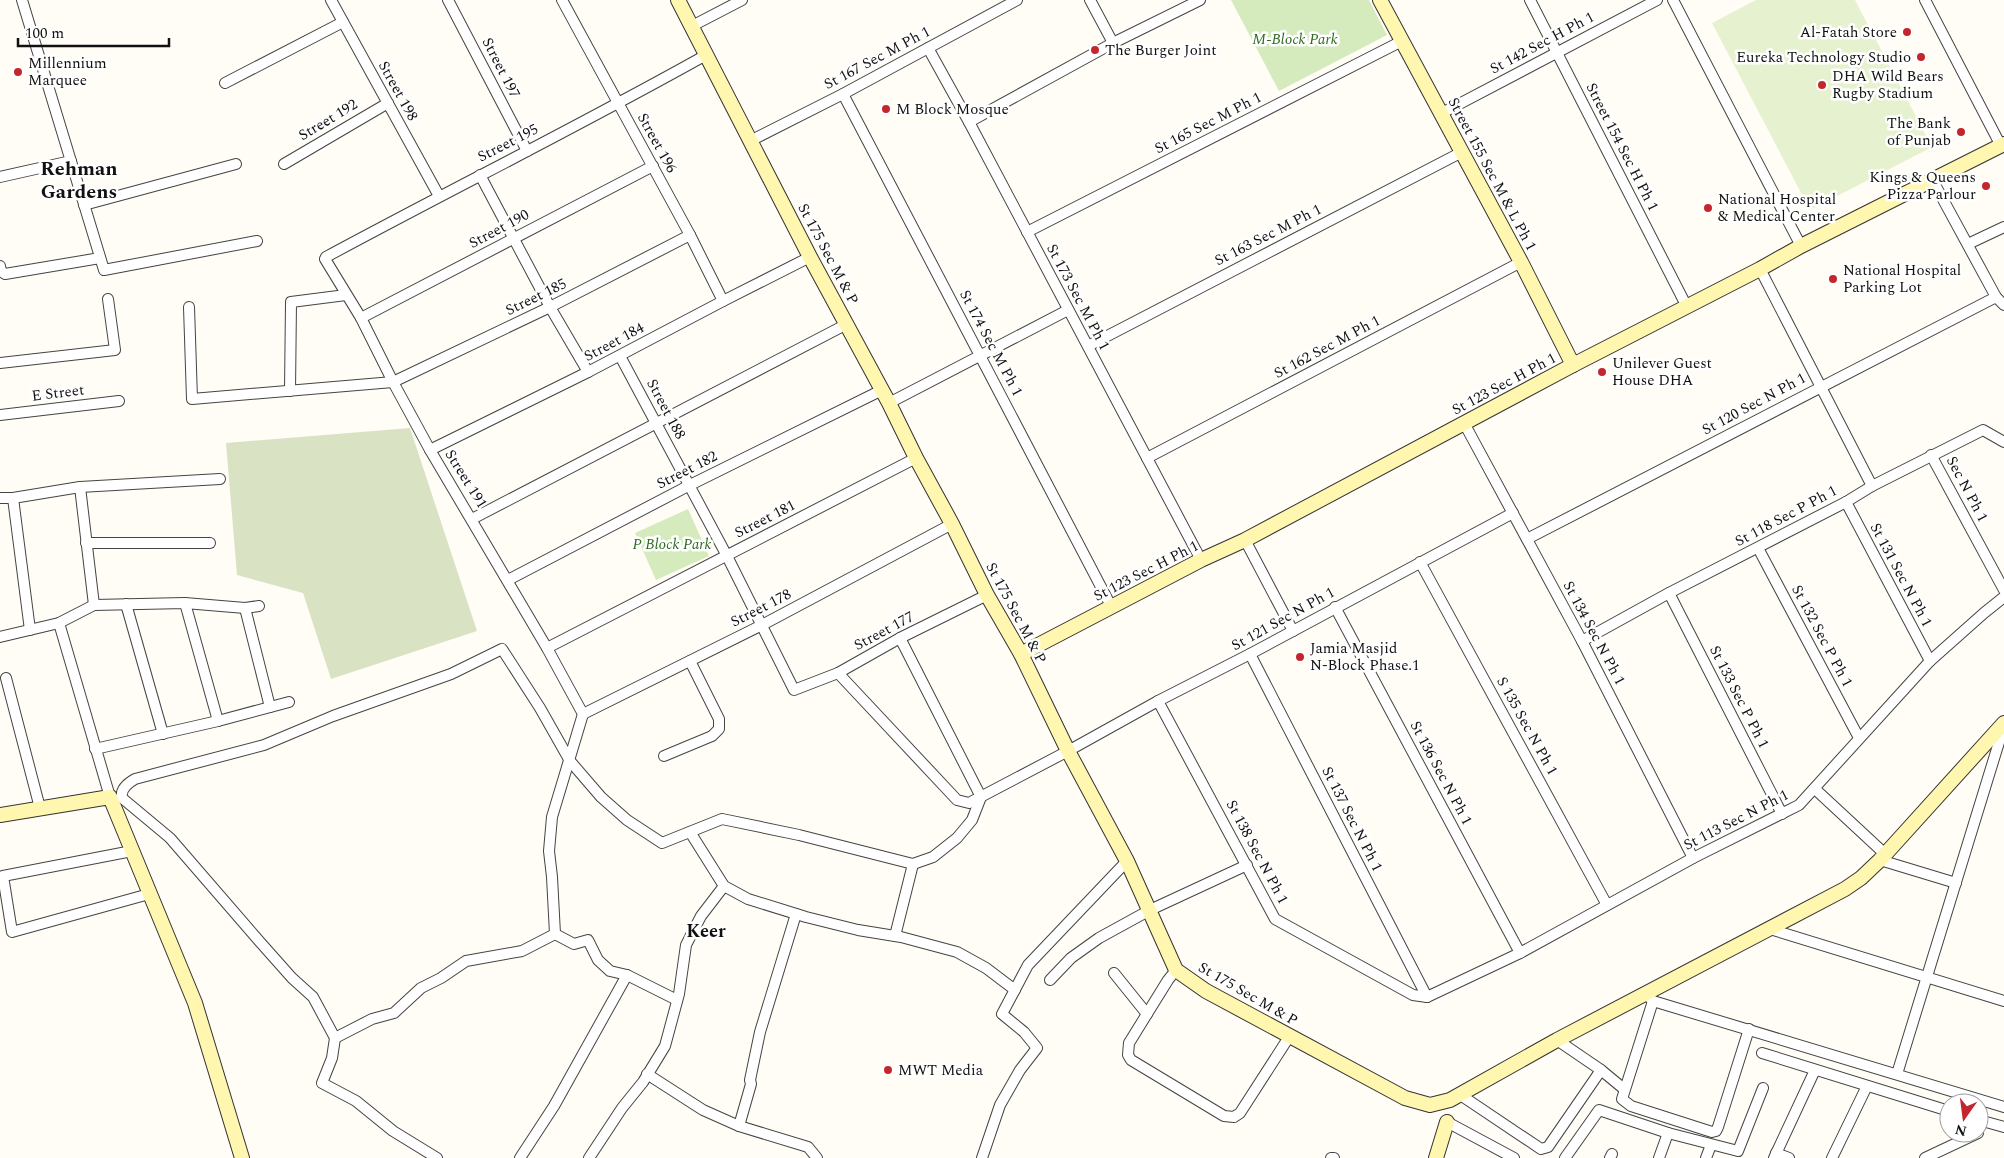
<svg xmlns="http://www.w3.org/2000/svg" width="2004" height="1158" font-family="Spectral,serif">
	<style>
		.green { fill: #d5ebbd }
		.cemetery { fill: #d9e3c4 }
		.pitch { fill: #e6f2cf }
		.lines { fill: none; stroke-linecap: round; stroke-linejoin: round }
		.street-casing { stroke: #444; stroke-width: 12 }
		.secondary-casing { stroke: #333; stroke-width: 16 }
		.street { stroke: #fff; stroke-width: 10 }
		.secondary { stroke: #fff6b0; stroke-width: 14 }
		.poi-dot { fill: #c4262e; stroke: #fff; stroke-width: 2 }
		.labels { text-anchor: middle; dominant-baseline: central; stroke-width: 5; stroke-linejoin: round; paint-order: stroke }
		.poi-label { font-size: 15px; fill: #111; stroke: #fff; text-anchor: start }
		.park-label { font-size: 15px; font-style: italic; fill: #2f6b1f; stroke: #fff }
		.street-label { font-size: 15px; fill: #111; stroke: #fff }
		.quarter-label { font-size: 18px; font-weight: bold; fill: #111; stroke: #fff }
		.district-label { font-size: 20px; font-weight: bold; fill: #111; stroke: #fff }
	</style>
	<rect width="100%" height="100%" fill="#fffdf5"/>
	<g class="green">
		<path d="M1231,0h138l18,35 -108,56z"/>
		<path d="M688,509l21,47 -53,24 -21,-47z"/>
	</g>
	<path class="cemetery" d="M410,428l67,203 -146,48 -28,-86 -66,-18 -11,-132z"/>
	<path class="pitch" d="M1756,0h99l77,147 -122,63 -98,-187z"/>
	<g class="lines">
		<g class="street-casing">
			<g id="street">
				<path d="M22,0l82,270 153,-29"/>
				<path d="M331,0l108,196"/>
				<path d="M448,0l79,151"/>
				<path d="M562,0l128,235 33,66"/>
				<path d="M1090,0l23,43"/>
				<path d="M1530,0l157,307"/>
				<path d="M1673,0l128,246"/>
				<path d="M1925,0l76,146"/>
				<path d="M692,26l50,-26"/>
				<path d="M928,48l41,74 232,438"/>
				<path d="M225,83l118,-61"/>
				<path d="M843,94l268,512"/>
				<path d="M1442,113l215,-113"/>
				<path d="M969,122l144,-79 87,-43"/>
				<path d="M750,141l93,-47 174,-94"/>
				<path d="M284,164l104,-61"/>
				<path d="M480,175l70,132 38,65"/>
				<path d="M0,177l71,-16"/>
				<path d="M1933,181l63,116 8,8"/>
				<path d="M84,205l152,-41"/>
				<path d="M1027,232l375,-191"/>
				<path d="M1968,244l36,-17"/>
				<path d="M0,266l1,5 4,3 95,-16"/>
				<path d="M1760,269l112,217"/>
				<path d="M189,307l3,92 201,-17 157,-75 140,-72"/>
				<path d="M361,318l292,-152"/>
				<path d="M1088,346l374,-194"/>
				<path d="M620,356l107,200 67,134 44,-17 62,-35 87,-43"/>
				<path d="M0,363l115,-13 -7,-51"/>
				<path d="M290,391l1,-89 55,-7"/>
				<path d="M889,403l179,-93"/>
				<path d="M0,415l119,-14"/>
				<path d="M1464,423l118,218 111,217"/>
				<path d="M430,450l158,-78 135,-71 87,-44"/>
				<path d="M1931,455l73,135"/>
				<path d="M1147,458l374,-196"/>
				<path d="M80,487l14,118"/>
				<path d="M0,498h13l67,-11 140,-8"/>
				<path d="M13,498l17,132"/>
				<path d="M1846,502l84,159"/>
				<path d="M472,519l375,-195"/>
				<path d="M1527,539l469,-242"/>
				<path d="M1245,540l48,91"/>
				<path d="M86,543h124"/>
				<path d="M1758,548l101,190"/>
				<path d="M1420,562l187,343"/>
				<path d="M508,580l182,-95 192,-95"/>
				<path d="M1669,593l113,221"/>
				<path d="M185,603l33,118"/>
				<path d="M126,604l37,130"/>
				<path d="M1335,607l185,346"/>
				<path d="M245,608l25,99"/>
				<path d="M59,623l51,174"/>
				<path d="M0,637l59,-14 35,-18 91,-2 60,5 14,-2"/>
				<path d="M1582,641l87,-48 177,-91 26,-16 111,-56 21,12"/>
				<path d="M547,648l369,-190"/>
				<path d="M1250,654l177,343"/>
				<path d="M838,673l119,127 12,3 99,-52 90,-50 92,-47 263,-141"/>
				<path d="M6,678l34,130"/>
				<path d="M1158,701l117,218 138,76 14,2"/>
				<path d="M583,714l-36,-66 -117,-198 -37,-68 -32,-64 -36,-59 1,-2c126,-68 255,-132 380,-202"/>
				<path d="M583,714l179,-89 190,-101"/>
				<path d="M95,749l123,-28 71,-19"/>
				<path d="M664,756l48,-20 7,-7v-10l-29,-58"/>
				<path d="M1815,789l70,65"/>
				<path d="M690,832l34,54 24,13 58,18 52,13 43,7 56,15 29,16 29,22"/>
				<path d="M132,851l-129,25 9,56 137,-38"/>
				<path d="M1880,860l76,23"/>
				<path d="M1770,929l234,72"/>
				<path d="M555,934l-3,-57 -3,-26 3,-34 31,-103"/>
				<path d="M555,934l19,10 14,-4 10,20 12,11 17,4 50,25"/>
				<path d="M895,936l18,-72"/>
				<path d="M1176,970l-8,10 -39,63 -1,12 3,5 93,56 10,1 6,-4 49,-76"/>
				<path d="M1114,973l33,41"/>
				<path d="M1050,980l21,-22 28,-20 51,-28 97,-45"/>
				<path d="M1645,993l8,8 351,106"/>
				<path d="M1427,997l93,-44 173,-95 106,-53 131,-144 54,-48 20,-16"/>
				<path d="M1653,1001l-31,98 9,7 81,26 4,-1 2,-4 31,-98"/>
				<path d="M335,1038l37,-19 22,-6 27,-25 20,-10 25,-17 56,-10 33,-17"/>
				<path d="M1557,1040l44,30 23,19"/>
				<path d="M1762,1053l187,58"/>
				<path d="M647,1074l56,36 36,16 69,21 9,11"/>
				<path d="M1897,1074l107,-348"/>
				<path d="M1459,1094l82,55 7,-2 53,-77"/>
				<path d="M1979,1120l25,7"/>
				<path d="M1447,1122l67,36"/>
				<path d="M739,1126l12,-42 -1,-4 10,-48 36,-118"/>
				<path d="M1776,1153l13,5"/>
				<path d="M437,1158l-44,-27 -37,-30 -34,-18 10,-25 3,-20 -22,-41 -21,-19 -32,-36 -90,-104 -48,-40c-2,-9 6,-15 13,-19l129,-34 69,-29 118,-42 51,-25 38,59 30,53 31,36 26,23 35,23 60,-24 77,16 114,29 20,-7 24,-19 15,-18 9,-23 -81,-159"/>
				<path d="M520,1158l34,-52 73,-131"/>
				<path d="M589,1158l33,-50 21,-26 22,-36 14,-52 7,-49 15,-29 23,-30"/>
				<path d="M982,1158l18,-53 20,-35 17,-22 -13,-16 -22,-18 26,-49 99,-104"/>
				<path d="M1331,1158h3"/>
				<path d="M1565,1158l34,-48 69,23"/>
				<path d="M1610,1158l2,-4"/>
				<path d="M1659,1158l9,-25 70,18 25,-63"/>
				<path d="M1706,1158l5,-13"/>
				<path d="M1774,1158l41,-88"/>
				<path d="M1832,1158l35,-72"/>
				<path d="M1925,1158l53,-25"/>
			</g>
		</g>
		<g class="secondary-casing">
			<g id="secondary">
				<path d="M678,0l132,257 79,146 27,55 36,66 35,71 34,59 47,97 59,110 49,109 30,21 199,107 25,7 20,-5 107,-60 288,-151 16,-11 19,-18 124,-137"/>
				<path d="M1380,0l141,262 52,103"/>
				<path d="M1021,654l180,-94 44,-20 328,-175 187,-96 41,-23 203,-102"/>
				<path d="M0,815l110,-18 85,206 47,155"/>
				<path d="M1436,1158l11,-36"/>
			</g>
		</g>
		<use href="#street" class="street"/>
		<use href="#secondary" class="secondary"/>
	</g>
	<g class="poi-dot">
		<circle cx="1907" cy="32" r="5"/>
		<circle cx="1095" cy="50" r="5"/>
		<circle cx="1921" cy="57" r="5"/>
		<circle cx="18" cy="72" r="5"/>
		<circle cx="1822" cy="85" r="5"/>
		<circle cx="886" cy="109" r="5"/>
		<circle cx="1961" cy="132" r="5"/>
		<circle cx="1986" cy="186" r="5"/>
		<circle cx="1708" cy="208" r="5"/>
		<circle cx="1833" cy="279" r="5"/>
		<circle cx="1602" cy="372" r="5"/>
		<circle cx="1300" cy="657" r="5"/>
		<circle cx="888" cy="1070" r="5"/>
	</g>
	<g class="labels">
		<g class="poi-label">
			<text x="1897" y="32" text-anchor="end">Al-Fatah Store</text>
			<text x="1105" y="50">The Burger Joint</text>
			<text x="1911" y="57" text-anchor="end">Eureka Technology Studio</text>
			<text x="28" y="63">Millennium<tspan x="28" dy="17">Marquee</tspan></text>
			<text x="1832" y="76">DHA Wild Bears<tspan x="1832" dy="17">Rugby Stadium</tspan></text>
			<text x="896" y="109">M Block Mosque</text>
			<text x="1951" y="123" text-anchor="end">The Bank<tspan x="1951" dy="17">of Punjab</tspan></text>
			<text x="1976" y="177" text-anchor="end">Kings &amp; Queens<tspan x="1976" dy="17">Pizza Parlour</tspan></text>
			<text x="1718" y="199">National Hospital<tspan x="1718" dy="17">&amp; Medical Center</tspan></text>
			<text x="1843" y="270">National Hospital<tspan x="1843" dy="17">Parking Lot</tspan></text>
			<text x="1612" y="363">Unilever Guest<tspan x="1612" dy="17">House DHA</tspan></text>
			<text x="1310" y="648">Jamia Masjid<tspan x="1310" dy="17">N-Block Phase.1</tspan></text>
			<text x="898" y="1070">MWT Media</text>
		</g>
		<g class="park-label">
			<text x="1295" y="39">M-Block Park</text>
			<text x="672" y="544">P Block Park</text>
		</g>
		<g class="street-label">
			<text transform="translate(1542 43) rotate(-28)">St 142 Sec H Ph 1</text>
			<text transform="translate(877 58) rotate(-28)">St 167 Sec M Ph 1</text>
			<text transform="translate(501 68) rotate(63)">Street 197</text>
			<text transform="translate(398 91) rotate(61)">Street 198</text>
			<text transform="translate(328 120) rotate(-31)">Street 192</text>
			<text transform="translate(1208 123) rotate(-27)">St 165 Sec M Ph 1</text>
			<text transform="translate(508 143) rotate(-27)">Street 195</text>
			<text transform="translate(657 143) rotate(61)">Street 196</text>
			<text transform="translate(1622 147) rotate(63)">Street 154 Sec H Ph 1</text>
			<text transform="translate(1492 174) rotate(62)">Street 155 Sec M &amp; L Ph 1</text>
			<text transform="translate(499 229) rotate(-28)">Street 190</text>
			<text transform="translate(1268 235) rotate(-27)">St 163 Sec M Ph 1</text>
			<text transform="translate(828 254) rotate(62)">St 175 Sec M &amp; P</text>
			<text transform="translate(536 297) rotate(-26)">Street 185</text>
			<text transform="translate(1078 297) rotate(62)">St 173 Sec M Ph 1</text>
			<text transform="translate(614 342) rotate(-28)">Street 184</text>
			<text transform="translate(991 343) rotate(62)">St 174 Sec M Ph 1</text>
			<text transform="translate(1327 347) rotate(-28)">St 162 Sec M Ph 1</text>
			<text transform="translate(1504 384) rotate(-28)">St 123 Sec H Ph 1</text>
			<text transform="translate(58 393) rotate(-7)">E Street</text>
			<text transform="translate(1754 404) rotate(-28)">St 120 Sec N Ph 1</text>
			<text transform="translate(666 409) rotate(62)">Street 188</text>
			<text transform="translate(687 470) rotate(-27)">Street 182</text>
			<text transform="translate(466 479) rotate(58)">Street 191</text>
			<text transform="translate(1967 489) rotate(62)">Sec N Ph 1</text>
			<text transform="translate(1786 516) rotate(-28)">St 118 Sec P Ph 1</text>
			<text transform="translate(765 519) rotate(-27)">Street 181</text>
			<text transform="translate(1146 571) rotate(-27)">St 123 Sec H Ph 1</text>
			<text transform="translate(1901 575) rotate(62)">St 131 Sec N Ph 1</text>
			<text transform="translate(761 608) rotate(-27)">Street 178</text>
			<text transform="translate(1016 613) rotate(62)">St 175 Sec M &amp; P</text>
			<text transform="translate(1283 619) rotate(-29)">St 121 Sec N Ph 1</text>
			<text transform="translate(884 631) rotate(-28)">Street 177</text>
			<text transform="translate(1594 633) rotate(62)">St 134 Sec N Ph 1</text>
			<text transform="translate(1822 636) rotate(62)">St 132 Sec P Ph 1</text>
			<text transform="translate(1739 697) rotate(63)">St 133 Sec P Ph 1</text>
			<text transform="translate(1527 726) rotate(61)">S 135 Sec N Ph 1</text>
			<text transform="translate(1441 773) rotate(62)">St 136 Sec N Ph 1</text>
			<text transform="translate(1352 819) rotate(63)">St 137 Sec N Ph 1</text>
			<text transform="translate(1736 820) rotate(-27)">St 113 Sec N Ph 1</text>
			<text transform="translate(1257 852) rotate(62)">St 138 Sec N Ph 1</text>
			<text transform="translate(1248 994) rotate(30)">St 175 Sec M &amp; P</text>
		</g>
		<g class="quarter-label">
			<text x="706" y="931">Keer</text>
		</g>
		<g class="district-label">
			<text x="79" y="169">Rehman<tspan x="79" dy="23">Gardens</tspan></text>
		</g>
	</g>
	<g transform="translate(1964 1118) rotate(194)"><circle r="24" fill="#ffffff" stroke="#a0a0a0"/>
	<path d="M0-4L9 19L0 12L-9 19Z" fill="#c4262e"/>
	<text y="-8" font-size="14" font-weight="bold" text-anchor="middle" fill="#111111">N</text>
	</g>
	<path d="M18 38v8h151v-8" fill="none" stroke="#111111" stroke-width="2.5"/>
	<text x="25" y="38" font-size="15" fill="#111111" stroke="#ffffff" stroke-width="4" paint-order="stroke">100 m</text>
</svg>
